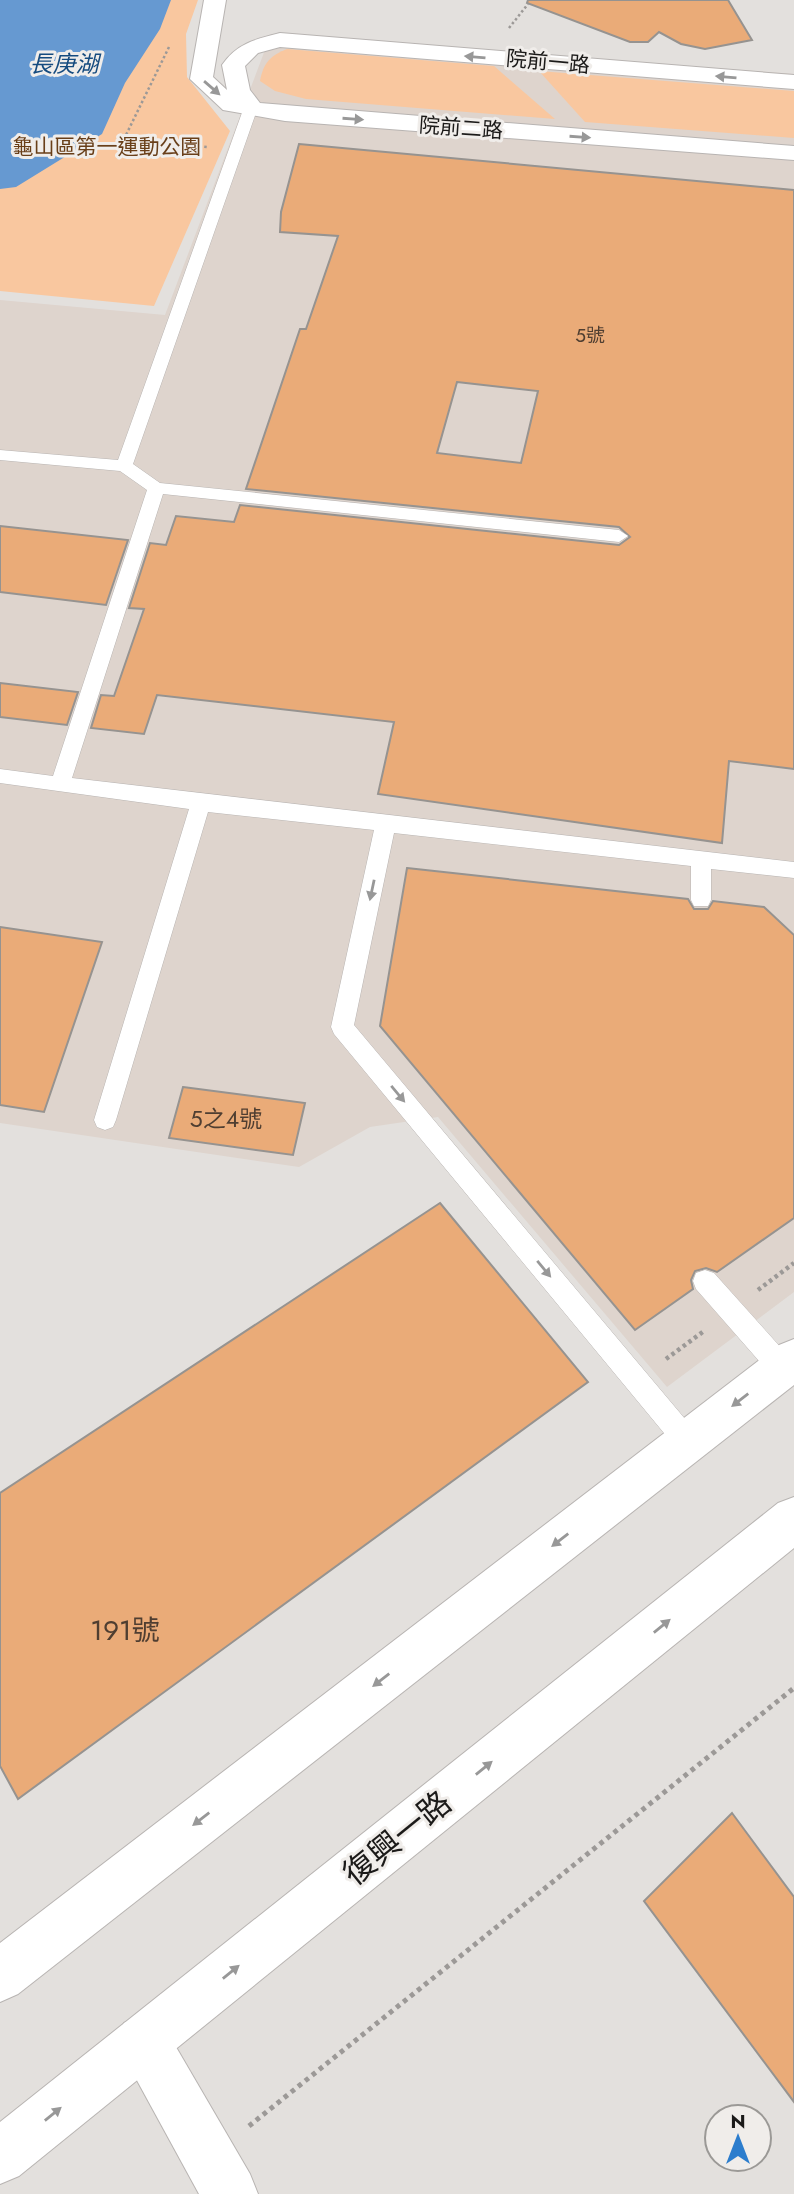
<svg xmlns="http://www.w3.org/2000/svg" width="794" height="2194" font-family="Jost,'Noto Sans TC',sans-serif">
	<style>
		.built { fill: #ded4cd }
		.green { fill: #f9c79f }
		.water { fill: #6699d1 }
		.building { fill: #eaab78; stroke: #969390; stroke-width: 2; fill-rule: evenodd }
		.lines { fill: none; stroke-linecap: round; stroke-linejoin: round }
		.service-casing { stroke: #b8b4b2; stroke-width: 1 }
		.minor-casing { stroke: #b8b4b2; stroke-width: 2 }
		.secondary-casing { stroke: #b8b4b2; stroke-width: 2 }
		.path-far2 { stroke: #9c9997; stroke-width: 2.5; stroke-dasharray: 2.5 2.5; stroke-linecap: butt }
		.path-far1 { stroke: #9c9997; stroke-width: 4.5; stroke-dasharray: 3.5 3.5; stroke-linecap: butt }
		.path { stroke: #9c9997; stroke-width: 5; stroke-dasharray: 4.5 4.5; stroke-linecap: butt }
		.service { fill: #fff; fill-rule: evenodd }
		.minor { fill: #fff; fill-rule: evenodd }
		.secondary { fill: #fff; fill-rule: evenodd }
		.oneway { fill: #989898 }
		.labels { text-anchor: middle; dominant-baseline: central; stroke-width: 6; stroke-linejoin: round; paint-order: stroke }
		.far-number-label { font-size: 19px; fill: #4f3e31 }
		.far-street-label { font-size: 21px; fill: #1b1a19; stroke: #f0edea }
		.far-park-label { font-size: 21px; fill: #693f19; stroke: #f0edea }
		.far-water-label { font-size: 23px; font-style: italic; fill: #154b7f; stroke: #f0edea }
		.number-label { font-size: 23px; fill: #4f3e31 }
		.near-number-label { font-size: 28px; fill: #4f3e31 }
		.near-street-label { font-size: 32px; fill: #1b1a19; stroke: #f0edea }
	</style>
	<rect width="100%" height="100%" fill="#e3e0dd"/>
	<path class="built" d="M271,34l523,40v1218l-127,95 -229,-270 -68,10 -71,40 -299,-44v-823l165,15z"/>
	<g class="green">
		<path d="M0,0h198l-12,34 1,43 43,54 -76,175 -154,-15z"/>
		<path d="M287,49l207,17 61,53 -249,-20 -31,-8 -15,-10c3,-18 11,-26 27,-32z"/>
		<path d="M539,71l255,20v47l-209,-16z"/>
	</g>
	<path class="water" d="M0,0h171l-11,29 -35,54 -23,51 -86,53 -16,2z"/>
	<g class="building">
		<path d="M528,0h200l24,40 -47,9 -24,-5 -22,-12 -11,10h-18l-103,-39z"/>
		<path d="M299,144l495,46v579l-65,-8 -7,82 -344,-49 16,-72 -237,-27 -13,39 -53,-6 10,-33 13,1 30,-87 -15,-1 21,-65 16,2 10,-29 58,6 6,-17 379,40 11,-8 -11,-10 -373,-38 54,-160h6l32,-93 -58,-4 1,-20zM457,382l81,9 -17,72 -84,-10z"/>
		<path d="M0,526l128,14 -22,65 -106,-13z"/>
		<path d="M0,683l78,9 -11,33 -67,-8z"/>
		<path d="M407,868l281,31 6,10h14l5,-8 51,6 30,28v283l-77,54 -11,-4 -11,3 -4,9 2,9 -58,41 -255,-304z"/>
		<path d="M0,927l102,15 -58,170 -44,-7z"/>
		<path d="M183,1087l122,16 -12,52 -124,-17z"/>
		<path d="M440,1203l148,179 -570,417 -18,-33v-273z"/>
		<path d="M732,1813l62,84v205l-150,-201z"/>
	</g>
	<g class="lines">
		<g class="service-casing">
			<g id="service">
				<path d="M251,103l7,4 -125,357 27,19 459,47 9,6 -9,6 -456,-48 -91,284 722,84v16l-83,-9v31l-3,6h-14l-3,-6v-34l-297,-33 -40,192 342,407 4,9 -4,9 -9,4 -9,-4 -344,-416 -3,-7 43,-197 -166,-18 -92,308 -3,7 -8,3 -8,-3 -3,-7 95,-311 -189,-26v-14l53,7 94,-286 -27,-19 -120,-11v-10l118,10 126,-353z"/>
				<path d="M705,1270l9,3 77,86 3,8 -3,10 -9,3 -9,-3 -77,-88 -3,-8 3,-8z"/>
			</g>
		</g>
		<g class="minor-casing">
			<g id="minor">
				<path d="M204,0h22l-13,77 14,13 -5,-25c15,-22 34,-26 58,-32l514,42v14l-514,-42 -22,6 -13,13 5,24 10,13 534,43v14l-509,-39 -62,-11 -33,-31z"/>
				<path d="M143,2015l19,8 88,151 8,20h-59l-83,-152 8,-19z"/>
			</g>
		</g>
		<g class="secondary-casing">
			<g id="secondary">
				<path d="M794,1339v46l-776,609 -18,8v-59l779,-598z"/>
				<path d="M794,1497v51l-775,628 -19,8v-62l778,-619z"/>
			</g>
		</g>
		<g class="path-far2">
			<path d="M509,28l19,-24"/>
			<path d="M169,47l-44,90 82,10"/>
		</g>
		<g class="path-far1">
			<path d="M758,1290l36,-27"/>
			<path d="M666,1359l38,-28"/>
		</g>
		<path class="path" d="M249,2126l545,-438"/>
		<use href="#service" class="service"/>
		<use href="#minor" class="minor"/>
		<use href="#secondary" class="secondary"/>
	</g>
	<defs><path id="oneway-solid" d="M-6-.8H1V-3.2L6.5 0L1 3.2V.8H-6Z" transform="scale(1.75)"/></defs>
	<g class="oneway">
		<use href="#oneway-solid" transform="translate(475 57) rotate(-175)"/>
		<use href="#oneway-solid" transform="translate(726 77) rotate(-175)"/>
		<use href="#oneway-solid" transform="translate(212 88) rotate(41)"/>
		<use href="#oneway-solid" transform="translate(353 119) rotate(4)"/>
		<use href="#oneway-solid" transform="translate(580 137) rotate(4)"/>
		<use href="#oneway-solid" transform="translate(372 890) rotate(102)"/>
		<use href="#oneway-solid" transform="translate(398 1094) rotate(50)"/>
		<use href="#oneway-solid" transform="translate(544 1269) rotate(50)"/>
		<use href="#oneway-solid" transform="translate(740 1400) rotate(142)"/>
		<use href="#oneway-solid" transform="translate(560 1540) rotate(142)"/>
		<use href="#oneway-solid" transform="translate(662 1626) rotate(-39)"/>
		<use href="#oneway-solid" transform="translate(381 1680) rotate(142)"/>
		<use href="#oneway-solid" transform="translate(484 1768) rotate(-39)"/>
		<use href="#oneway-solid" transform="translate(201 1819) rotate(142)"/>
		<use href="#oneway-solid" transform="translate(231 1972) rotate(-39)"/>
		<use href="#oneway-solid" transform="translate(53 2114) rotate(-39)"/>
	</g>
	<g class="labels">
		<g class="far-number-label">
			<text x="590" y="335">5號</text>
		</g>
		<g class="far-street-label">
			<text transform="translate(548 62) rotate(5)">院前一路</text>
			<text transform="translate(461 128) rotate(4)">院前二路</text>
		</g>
		<g class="far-park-label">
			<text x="107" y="147">龜山區第一運動公園</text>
		</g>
		<g class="far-water-label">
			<text x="64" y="64">長庚湖</text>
		</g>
		<g class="number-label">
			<text x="226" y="1119">5之4號</text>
		</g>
		<g class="near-number-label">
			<text x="125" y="1630">191號</text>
		</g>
		<g class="near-street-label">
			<text transform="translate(397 1838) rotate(-39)">復興一路</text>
		</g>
	</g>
	<g transform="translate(738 2138)"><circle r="33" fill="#f0edea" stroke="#9b9996" stroke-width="2"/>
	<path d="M0-5L12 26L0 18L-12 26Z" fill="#2c7dcd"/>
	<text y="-10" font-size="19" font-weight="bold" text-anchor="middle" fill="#1b1a19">N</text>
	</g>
</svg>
